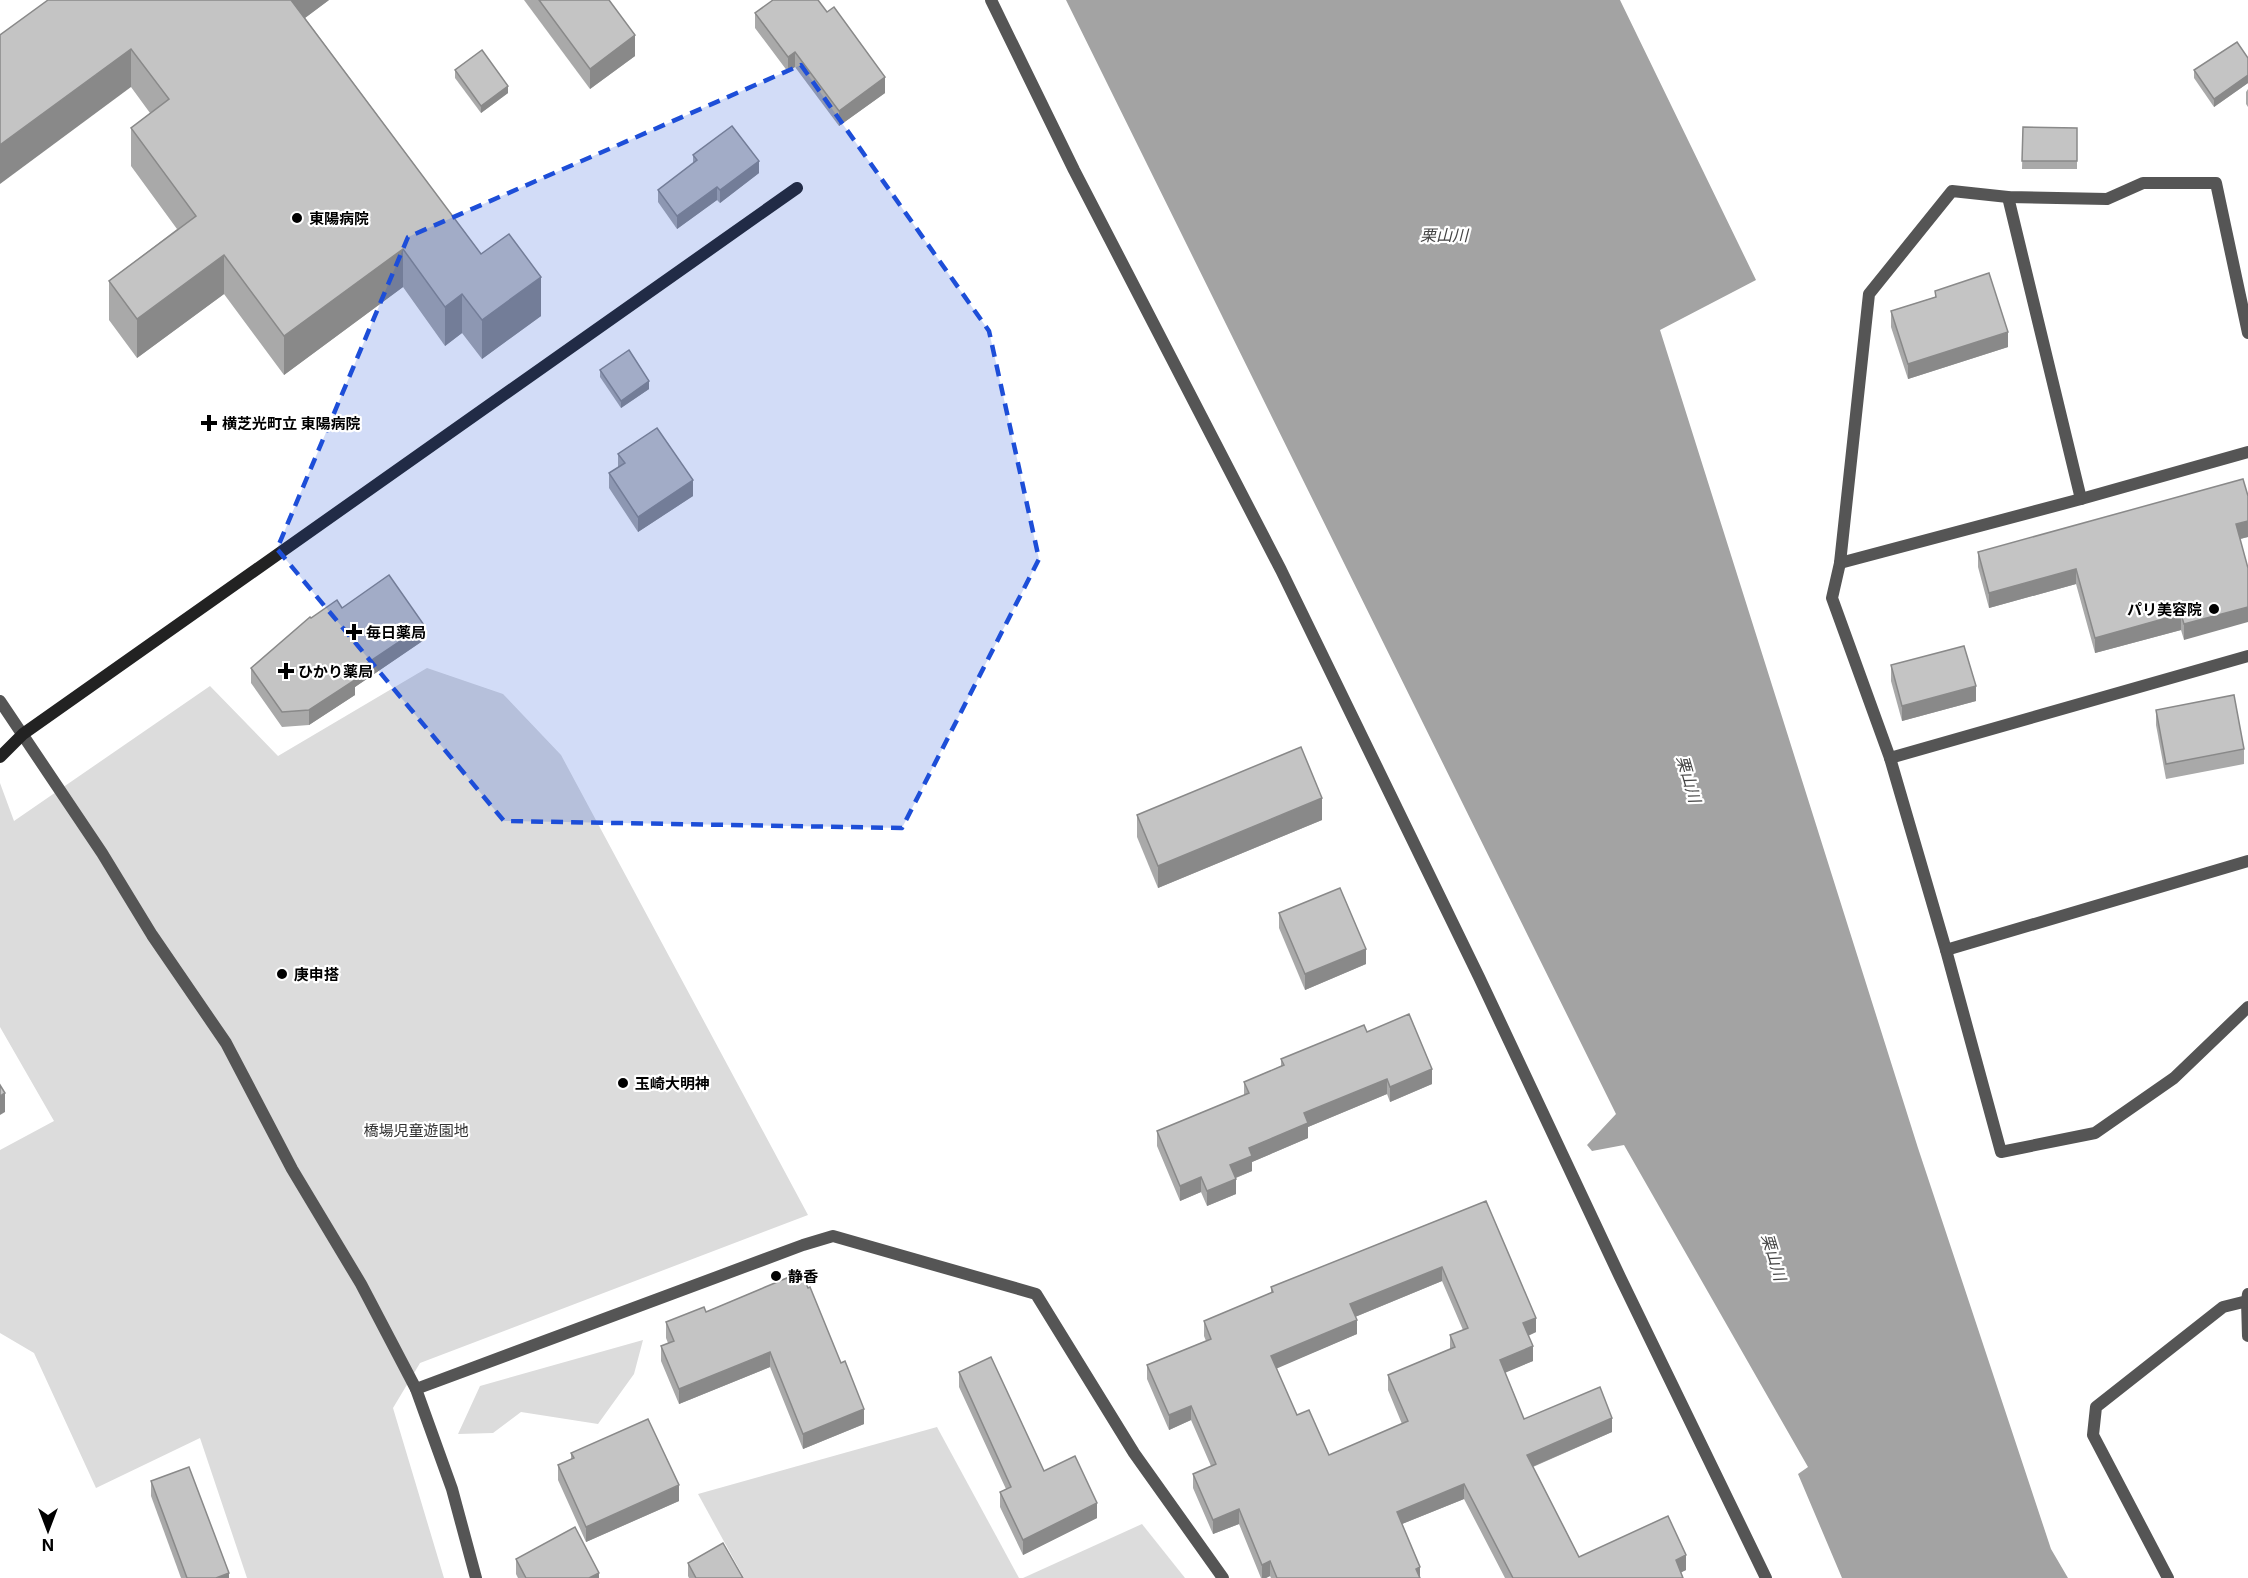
<svg xmlns="http://www.w3.org/2000/svg" width="2248" height="1578" font-family="Inter,'Noto Sans JP',sans-serif">
	<style>
		.green { fill: #dcdcdc }
		.water { fill: #a3a3a3 }
		.lines { fill: none; stroke-linecap: round; stroke-linejoin: round }
		.street { stroke: #555; stroke-width: 12 }
		.secondary { stroke: #222; stroke-width: 12 }
		.wall { fill: #a9a9a9; fill-rule: evenodd }
		.shaded-wall { fill: #898989 }
		.building { fill: #c4c4c4; stroke: #898989; stroke-width: 1.5; fill-rule: evenodd }
		.marked { fill: #1d4ed8; fill-opacity: 0.2; stroke: #1d4ed8; stroke-width: 4.5; stroke-dasharray: 12 8; stroke-linejoin: round }
		.poi-dot { fill: #000; stroke: #fff; stroke-width: 2 }
		.labels { text-anchor: middle; dominant-baseline: central; stroke-width: 4.5; stroke-linejoin: round; paint-order: stroke }
		.poi-label { font-size: 15px; font-weight: bold; fill: #000; stroke: #fff; text-anchor: start }
		.park-label { font-size: 15px; fill: #333; stroke: #fff }
		.water-label { font-size: 16px; font-style: italic; fill: #444; stroke: #fff }
	</style>
	<rect width="100%" height="100%" fill="#fff"/>
	<g class="green">
		<path d="M427,668l76,26 58,61 247,460 -388,148 -27,45 51,170h-197l-47,-140 -104,50 -62,-135 -34,-20v-183l54,-29 -54,-94v-244l14,38 196,-135 68,70z"/>
		<path d="M643,1340l-9,34 -36,50 -77,-12 -28,21 -35,1 22,-48z"/>
		<path d="M937,1427l82,151h-275l-46,-84z"/>
		<path d="M1142,1524l43,54h-162z"/>
	</g>
	<path class="water" d="M1066,0h554l136,280 -96,50 258,818 133,401 17,29h-226l-44,-104 10,-7 -184,-322 -32,6 -5,-6 29,-31z"/>
	<g class="lines">
		<g class="street">
			<path d="M991,0l83,170 207,400 198,407 141,300 146,301"/>
			<path d="M2008,197l73,302"/>
			<path d="M2248,333l-32,-150h-73l-36,16 -99,-2 -56,-6 -83,103 -29,269 -8,35 58,160 56,192 55,202 94,-19 79,-55 74,-71"/>
			<path d="M1840,563l241,-64 167,-47"/>
			<path d="M0,701l102,152 50,82 74,108 66,126 69,115 55,105 36,100 24,89"/>
			<path d="M1890,758l358,-102"/>
			<path d="M1946,950l302,-89"/>
			<path d="M2247,1301l1,35"/>
			<path d="M416,1389l387,-144 30,-9 203,58 98,159 89,125"/>
			<path d="M2168,1578l-75,-143 3,-28 127,-100 24,-6 1,-7"/>
		</g>
		<path class="secondary" d="M0,757l23,-23 774,-546"/>
	</g>
	<g class="wall">
		<path d="M329,0l-24,18 176,236 60,62 -59,43 -20,-26 -17,13 -42,-59 -119,88 -60,-81 -87,64 -28,-38v-39l68,-52 -46,-63v-38l19,-15 -19,-26 -131,-52z"/>
		<path d="M524,0h85l26,56 -45,33z"/>
		<path d="M755,13l130,80 -46,33 -44,-59 -7,5 -33,-44z"/>
		<path d="M2248,58v25l-34,24 -20,-29v-8z"/>
		<path d="M455,70l53,23 -27,20 -26,-35z"/>
		<path d="M2248,89v18l-2,-3v-12z"/>
		<path d="M2023,127l54,1v41h-55z"/>
		<path d="M693,155l66,18 -39,30 -3,-3 -40,29 -19,-27v-12l35,-26z"/>
		<path d="M1935,291l73,56 -100,32 -17,-52v-16l44,-14z"/>
		<path d="M600,370l49,19 -28,19 -21,-31z"/>
		<path d="M618,454l75,42 -55,36 -29,-44v-15l9,-6z"/>
		<path d="M2248,537l-8,2 -56,101 -3,-10 -86,23 -19,-69 -87,24 -11,-41v-15z"/>
		<path d="M342,608l82,32 -69,47v8l-46,30 -27,2 -31,-44v-15l60,-50z"/>
		<path d="M1891,665l85,36 -74,20 -11,-40z"/>
		<path d="M2156,710l88,39v15l-78,15 -10,-54z"/>
		<path d="M1137,815l185,5 -164,68 -21,-51z"/>
		<path d="M1279,913l87,51 -61,26 -26,-62z"/>
		<path d="M1367,1032l65,52 -42,18 -3,-8 -79,33v11l-56,24v9l-16,7v16l-29,12 -6,-14 -21,9 -23,-55v-15l87,-36v-13l37,-16v-7z"/>
		<path d="M1486,1201l50,131 -8,4 5,25 -28,11 19,47 88,13 -79,35 46,90 107,13 -5,2 2,6h-178l-41,-79 -62,25 18,54h-149l-1,-2 -4,2h-5l-22,-54 -26,10 -20,-46v-14l18,-8 -20,-46 -22,10 -22,-51v-14l59,-24 -2,-5v-15l67,-28v-6zM1442,1281l21,49 -13,5v14l-62,26v15l14,34 -73,31 -32,-40 -21,-47 81,-34 -2,-17z"/>
		<path d="M801,1272l63,152 -61,25 -33,-82 -91,37 -18,-43v-15l7,-3 -2,-5v-16l40,-10z"/>
		<path d="M959,1372l85,99 53,47 -74,37 -23,-48v-15l6,-3 -47,-102z"/>
		<path d="M571,1453l108,48 -93,41 -28,-62v-15l13,-6z"/>
		<path d="M151,1481l78,97h-48l-30,-82z"/>
		<path d="M516,1559l83,19h-81l-2,-4z"/>
		<path d="M688,1563l55,15h-54l-1,-2z"/>
	</g>
	<g class="shaded-wall">
		<path d="M286,0h43l-43,32z"/>
		<path d="M635,35v21l-45,33v-20z"/>
		<path d="M131,49v38l-131,97v-39z"/>
		<path d="M795,52v15l-7,5v-15z"/>
		<path d="M2248,75v8l-34,24v-8z"/>
		<path d="M885,77v16l-46,33v-15z"/>
		<path d="M508,86v7l-27,20v-7z"/>
		<path d="M759,161v12l-39,30v-13z"/>
		<path d="M717,187v13l-40,29v-13z"/>
		<path d="M403,249v38l-119,88v-39z"/>
		<path d="M224,255v39l-87,64v-39z"/>
		<path d="M541,277v39l-59,43v-39z"/>
		<path d="M462,294v39l-17,13v-39z"/>
		<path d="M2008,332v15l-100,32v-15z"/>
		<path d="M649,381v8l-28,19v-7z"/>
		<path d="M693,480v16l-55,36v-15z"/>
		<path d="M2248,521v16l-12,3v-16z"/>
		<path d="M2076,569v15l-87,24v-15z"/>
		<path d="M2248,607v15l-64,18v-16z"/>
		<path d="M2181,614v16l-86,23v-15z"/>
		<path d="M424,625v15l-69,47v8l-46,30v-15l42,-36z"/>
		<path d="M1976,686v15l-74,20v-15z"/>
		<path d="M1322,798v22l-164,68v-22z"/>
		<path d="M1366,949v15l-61,26v-16z"/>
		<path d="M1432,1069v15l-42,18v-15z"/>
		<path d="M1387,1079v15l-79,33v11l-56,24v9l-22,9v-15l19,-17 55,-35z"/>
		<path d="M5,1093v19l-5,3v-19z"/>
		<path d="M1201,1177v15l-21,9v-15z"/>
		<path d="M1236,1179v15l-29,12v-15z"/>
		<path d="M1442,1267v14l-92,38v-15z"/>
		<path d="M1536,1318v14l-13,6v-15z"/>
		<path d="M1357,1320v14l-86,37v-15z"/>
		<path d="M1533,1346v15l-33,14v-15z"/>
		<path d="M770,1352v15l-91,37v-15z"/>
		<path d="M1191,1406v14l-22,10v-15z"/>
		<path d="M864,1409v15l-61,25v-15z"/>
		<path d="M1612,1418v14l-85,37v-14z"/>
		<path d="M1464,1484v15l-67,27v-14z"/>
		<path d="M679,1485v16l-93,41v-15z"/>
		<path d="M1097,1503v15l-74,37v-15z"/>
		<path d="M1239,1509v15l-26,10v-14z"/>
		<path d="M1686,1555v15l-10,5v-15z"/>
		<path d="M1270,1561v15l-4,2h-4v-13z"/>
		<path d="M1420,1567v11l-4,-9z"/>
		<path d="M229,1573v5h-13z"/>
		<path d="M599,1573v5h-10z"/>
	</g>
	<g class="building">
		<path d="M48,0h243l190,254 28,-20 32,43 -59,43 -20,-26 -17,13 -42,-58 -119,87 -60,-81 -87,64 -28,-38 87,-65 -65,-88 38,-29 -38,-50 -131,96v-110z"/>
		<path d="M539,0h70l26,35 -45,34z"/>
		<path d="M773,0h45l9,12 7,-5 51,70 -46,34 -44,-59 -7,5 -33,-44z"/>
		<path d="M2237,42l11,16v17l-34,24 -20,-29z"/>
		<path d="M482,50l26,36 -27,20 -26,-36z"/>
		<path d="M732,126l27,35 -39,29 -3,-3 -40,29 -19,-26 39,-30 -4,-5z"/>
		<path d="M2023,127l54,1v33h-55z"/>
		<path d="M1989,273l19,59 -100,32 -17,-53 45,-14 -1,-6z"/>
		<path d="M629,350l20,31 -28,20 -21,-31z"/>
		<path d="M657,428l36,52 -55,37 -29,-44 16,-10 -7,-9z"/>
		<path d="M2243,479l5,17v25l-12,3 12,44v39l-64,17 -3,-10 -86,24 -19,-69 -87,24 -11,-41z"/>
		<path d="M389,575l35,50 -73,49 4,6 -46,30 -27,2 -31,-44 59,-51 1,1 26,-18 5,8z"/>
		<path d="M1964,646l12,40 -74,20 -11,-41z"/>
		<path d="M2234,695l10,54 -78,15 -10,-54z"/>
		<path d="M1301,747l21,51 -164,68 -21,-51z"/>
		<path d="M1340,888l26,61 -61,25 -26,-61z"/>
		<path d="M1409,1014l23,55 -42,18 -3,-8 -83,34 4,10 -59,25 3,8 -22,9 6,14 -29,12 -6,-14 -21,9 -23,-55 92,-38 -5,-11 40,-17 -3,-6 83,-34 3,7z"/>
		<path d="M0,1085l5,8 -5,3z"/>
		<path d="M1486,1201l50,117 -13,5 10,23 -33,14 24,59 76,-32 12,31 -85,37 52,102 89,-41 18,39 -10,5 7,18h-170l-49,-94 -67,28 23,55 -4,2 4,9h-143l-7,-17 -8,4 -23,-56 -26,11 -20,-46 23,-10 -25,-58 -22,9 -22,-50 64,-26 -7,-18 69,-29 -2,-5zM1442,1267l26,61 -18,7 5,12 -67,28 20,46 -79,34 -20,-45 -12,5 -26,-59 86,-36 -7,-16z"/>
		<path d="M801,1272l7,16 2,-1 31,76 4,-2 19,48 -61,25 -33,-82 -91,37 -18,-43 13,-5 -8,-19 38,-15 2,5z"/>
		<path d="M991,1357l53,114 31,-15 22,47 -74,37 -23,-48 11,-5 -52,-115z"/>
		<path d="M648,1419l31,66 -93,42 -28,-62 16,-7 -3,-5z"/>
		<path d="M189,1467l40,106 -13,5h-29l-36,-97z"/>
		<path d="M575,1527l24,46 -10,5h-63l-10,-19z"/>
		<path d="M723,1543l20,35h-47l-8,-15z"/>
	</g>
	<path class="marked" d="M801,65l188,266 50,228 -137,269 -398,-7 -227,-272 131,-312z"/>
	<g class="poi-dot">
		<circle cx="297" cy="218" r="6"/>
		<path d="M206 414h6v6h6v6h-6v6h-6v-6h-6v-6h6z"/>
		<circle cx="2214" cy="609" r="6"/>
		<path d="M351 623h6v6h6v6h-6v6h-6v-6h-6v-6h6z"/>
		<path d="M283 662h6v6h6v6h-6v6h-6v-6h-6v-6h6z"/>
		<circle cx="282" cy="974" r="6"/>
		<circle cx="623" cy="1083" r="6"/>
		<circle cx="776" cy="1276" r="6"/>
	</g>
	<g class="labels">
		<g class="poi-label">
			<text x="309" y="218">東陽病院</text>
			<text x="222" y="423">横芝光町立 東陽病院</text>
			<text x="2202" y="609" text-anchor="end">パリ美容院</text>
			<text x="366" y="632">毎日薬局</text>
			<text x="298" y="671">ひかり薬局</text>
			<text x="294" y="974">庚申搭</text>
			<text x="635" y="1083">玉崎大明神</text>
			<text x="788" y="1276">静香</text>
		</g>
		<g class="park-label">
			<text x="416" y="1130">橋場児童遊園地</text>
		</g>
		<g class="water-label">
			<text x="1444" y="235">栗山川</text>
			<text transform="translate(1689 779) rotate(74)">栗山川</text>
			<text transform="translate(1774 1257) rotate(73)">栗山川</text>
		</g>
	</g>
	<g transform="translate(48 1530) rotate(180)" stroke="#ffffff" stroke-width="4.5" paint-order="stroke">
	<path d="M0-4.5L10 22L0 15L-10 22Z" fill="#000000"/>
	<text y="-9" font-size="16" font-weight="bold" text-anchor="middle" fill="#000000">N</text>
	</g>
</svg>
